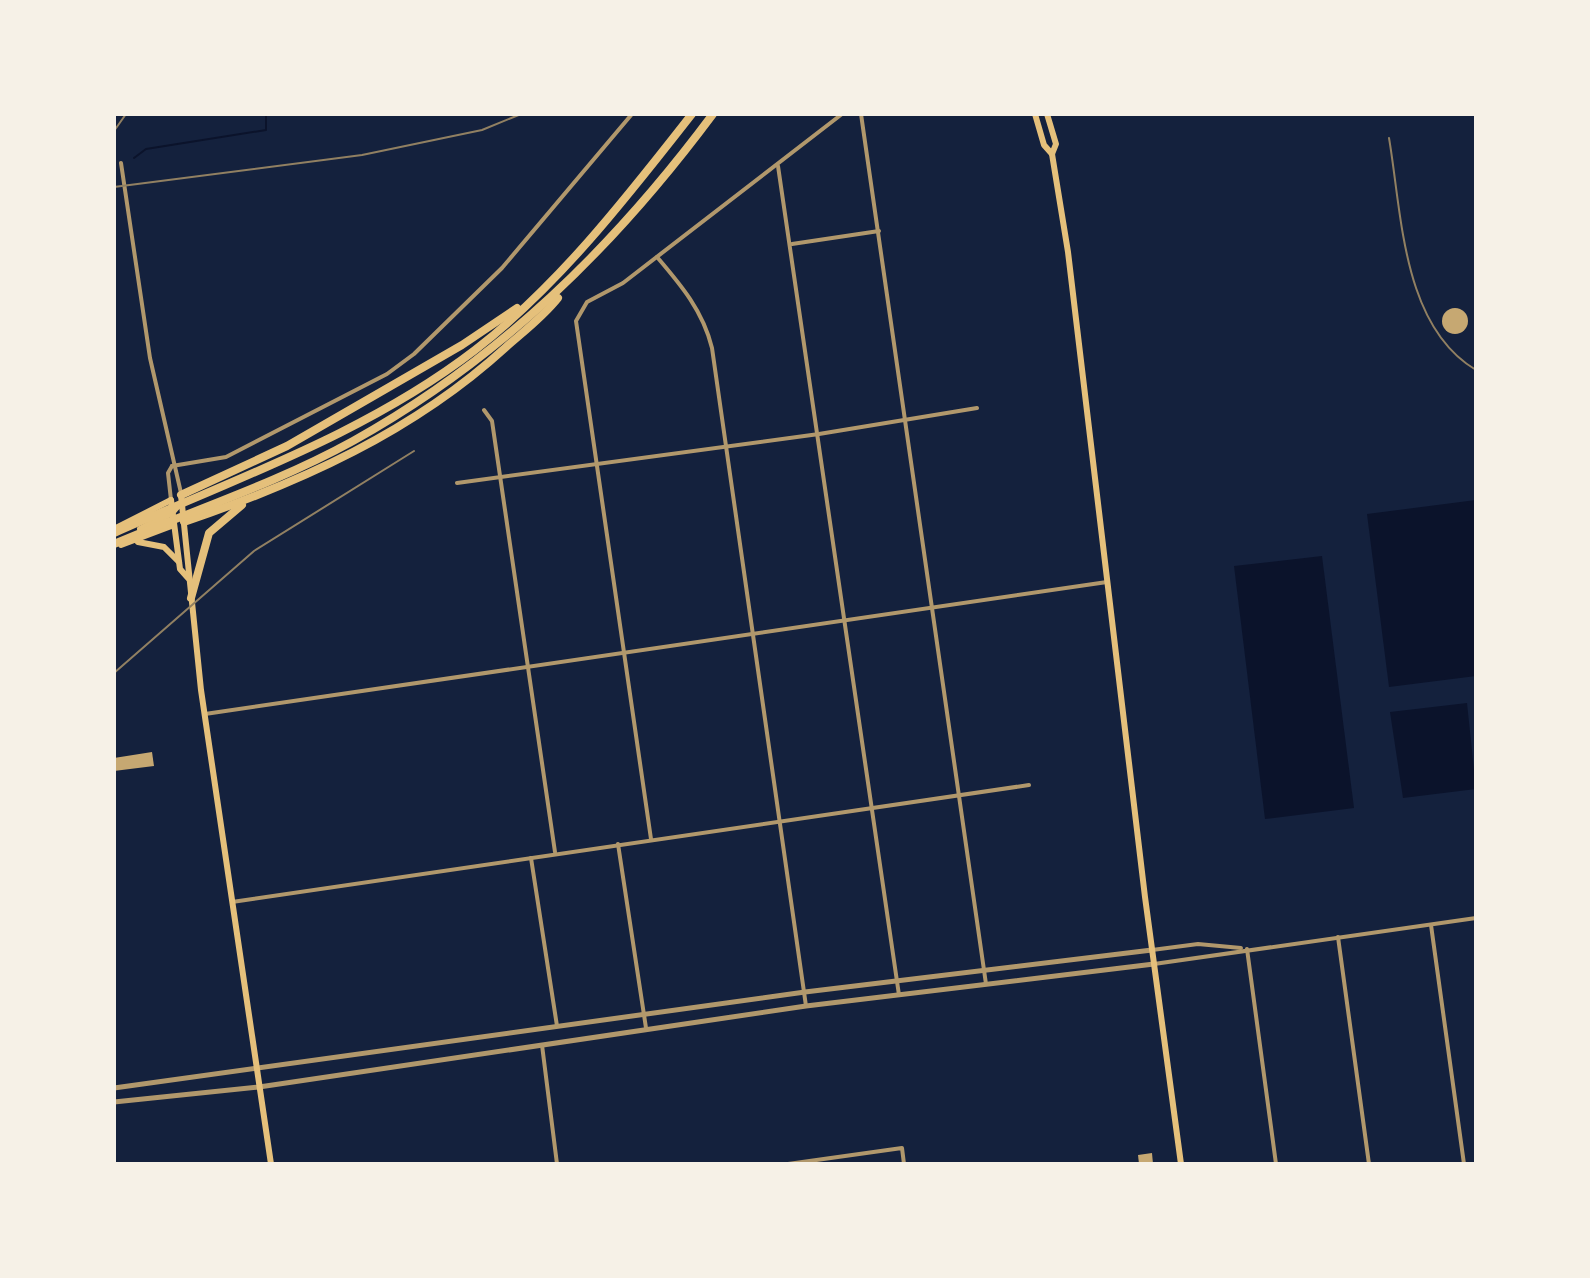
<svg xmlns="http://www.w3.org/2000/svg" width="1590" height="1278" font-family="'Exo 2',sans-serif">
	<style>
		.water { fill: #0b132b }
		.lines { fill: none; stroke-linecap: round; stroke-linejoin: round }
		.stream { stroke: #0b132b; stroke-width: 2 }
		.building { fill: #c6a872 }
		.minor { stroke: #b1986c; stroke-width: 4 }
		.tertiary { stroke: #b1986c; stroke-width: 5 }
		.secondary { stroke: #e5c07b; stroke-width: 6 }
		.motorway { stroke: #e5c07b; stroke-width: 8 }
		.rail { stroke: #918062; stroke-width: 2 }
	</style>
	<rect width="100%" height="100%" fill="#14213d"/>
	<g class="water">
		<path d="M1476,500v176l-87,11 -22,-173z"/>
		<path d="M1322,556l32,252 -89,11 -31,-253z"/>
		<path d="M1467,703l9,86 -73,9 -13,-86z"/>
	</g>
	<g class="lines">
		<path class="stream" d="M134,158l12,-9 120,-19v-16"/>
	</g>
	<g class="building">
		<circle cx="1455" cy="321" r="13"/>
		<path d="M152,752l2,14 -40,5v-13z"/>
		<path d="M1152,1153l1,11h-14l-1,-9z"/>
	</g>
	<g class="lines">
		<g class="minor">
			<path d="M861,114l125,870"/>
			<path d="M121,163l29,195 31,135"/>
			<path d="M778,166l121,829"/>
			<path d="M792,244l87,-13"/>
			<path d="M657,257c24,28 46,54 55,91l94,658"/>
			<path d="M484,410l8,11 63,431"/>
			<path d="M172,466l54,-9 161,-83 27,-20 88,-86 130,-154"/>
			<path d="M457,483l362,-49 158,-26"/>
			<path d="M171,500l-3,-27 4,-7"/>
			<path d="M205,714l902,-132"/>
			<path d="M651,839l-75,-518 11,-19 36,-19 219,-169"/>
			<path d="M618,844l28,184"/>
			<path d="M531,858l26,168"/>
			<path d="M232,902l797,-117"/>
			<path d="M1431,925l33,239"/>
			<path d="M1338,937l31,227"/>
			<path d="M1247,949l29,215"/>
			<path d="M1152,950l46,-6 43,4"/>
			<path d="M1154,964l322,-46"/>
			<path d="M542,1045l15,119"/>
			<path d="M788,1164l114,-16 2,16"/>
		</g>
		<g class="tertiary">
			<path d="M114,1088l691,-96 347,-42"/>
			<path d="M114,1102l145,-15 547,-81 348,-42"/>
		</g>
		<g class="secondary">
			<path d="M1035,114l9,31 8,9"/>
			<path d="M1047,114l9,30 -4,10 16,98 77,645 36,267"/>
			<path d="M181,495l20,195 70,474"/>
			<path d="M171,500l9,69 8,9"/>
			<path d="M114,529l57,-29"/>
			<path d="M140,529l32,-16 6,-7"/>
			<path d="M138,542l26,5 15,15"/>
			<path d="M121,545l53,-20"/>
		</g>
		<g class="motorway">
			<path d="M181,495l106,-49 175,-101 55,-37"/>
			<path d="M184,522c117,-40 229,-90 321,-174 18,-16 38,-31 53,-50"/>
			<path d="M114,533c123,-55 253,-100 361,-183 84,-65 152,-153 217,-236"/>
			<path d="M114,544c80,-34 163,-61 239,-103 146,-81 261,-194 360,-327"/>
			<path d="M191,598l18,-65 33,-28"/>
		</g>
		<g class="rail">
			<path d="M114,131l12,-17"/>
			<path d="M1389,138c13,76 13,188 87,232"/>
			<path d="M114,187l248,-32 120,-25 39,-16"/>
			<path d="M114,673l140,-122 160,-100"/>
		</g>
	</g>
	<rect width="1590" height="1278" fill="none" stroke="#f6f1e7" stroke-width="232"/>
</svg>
